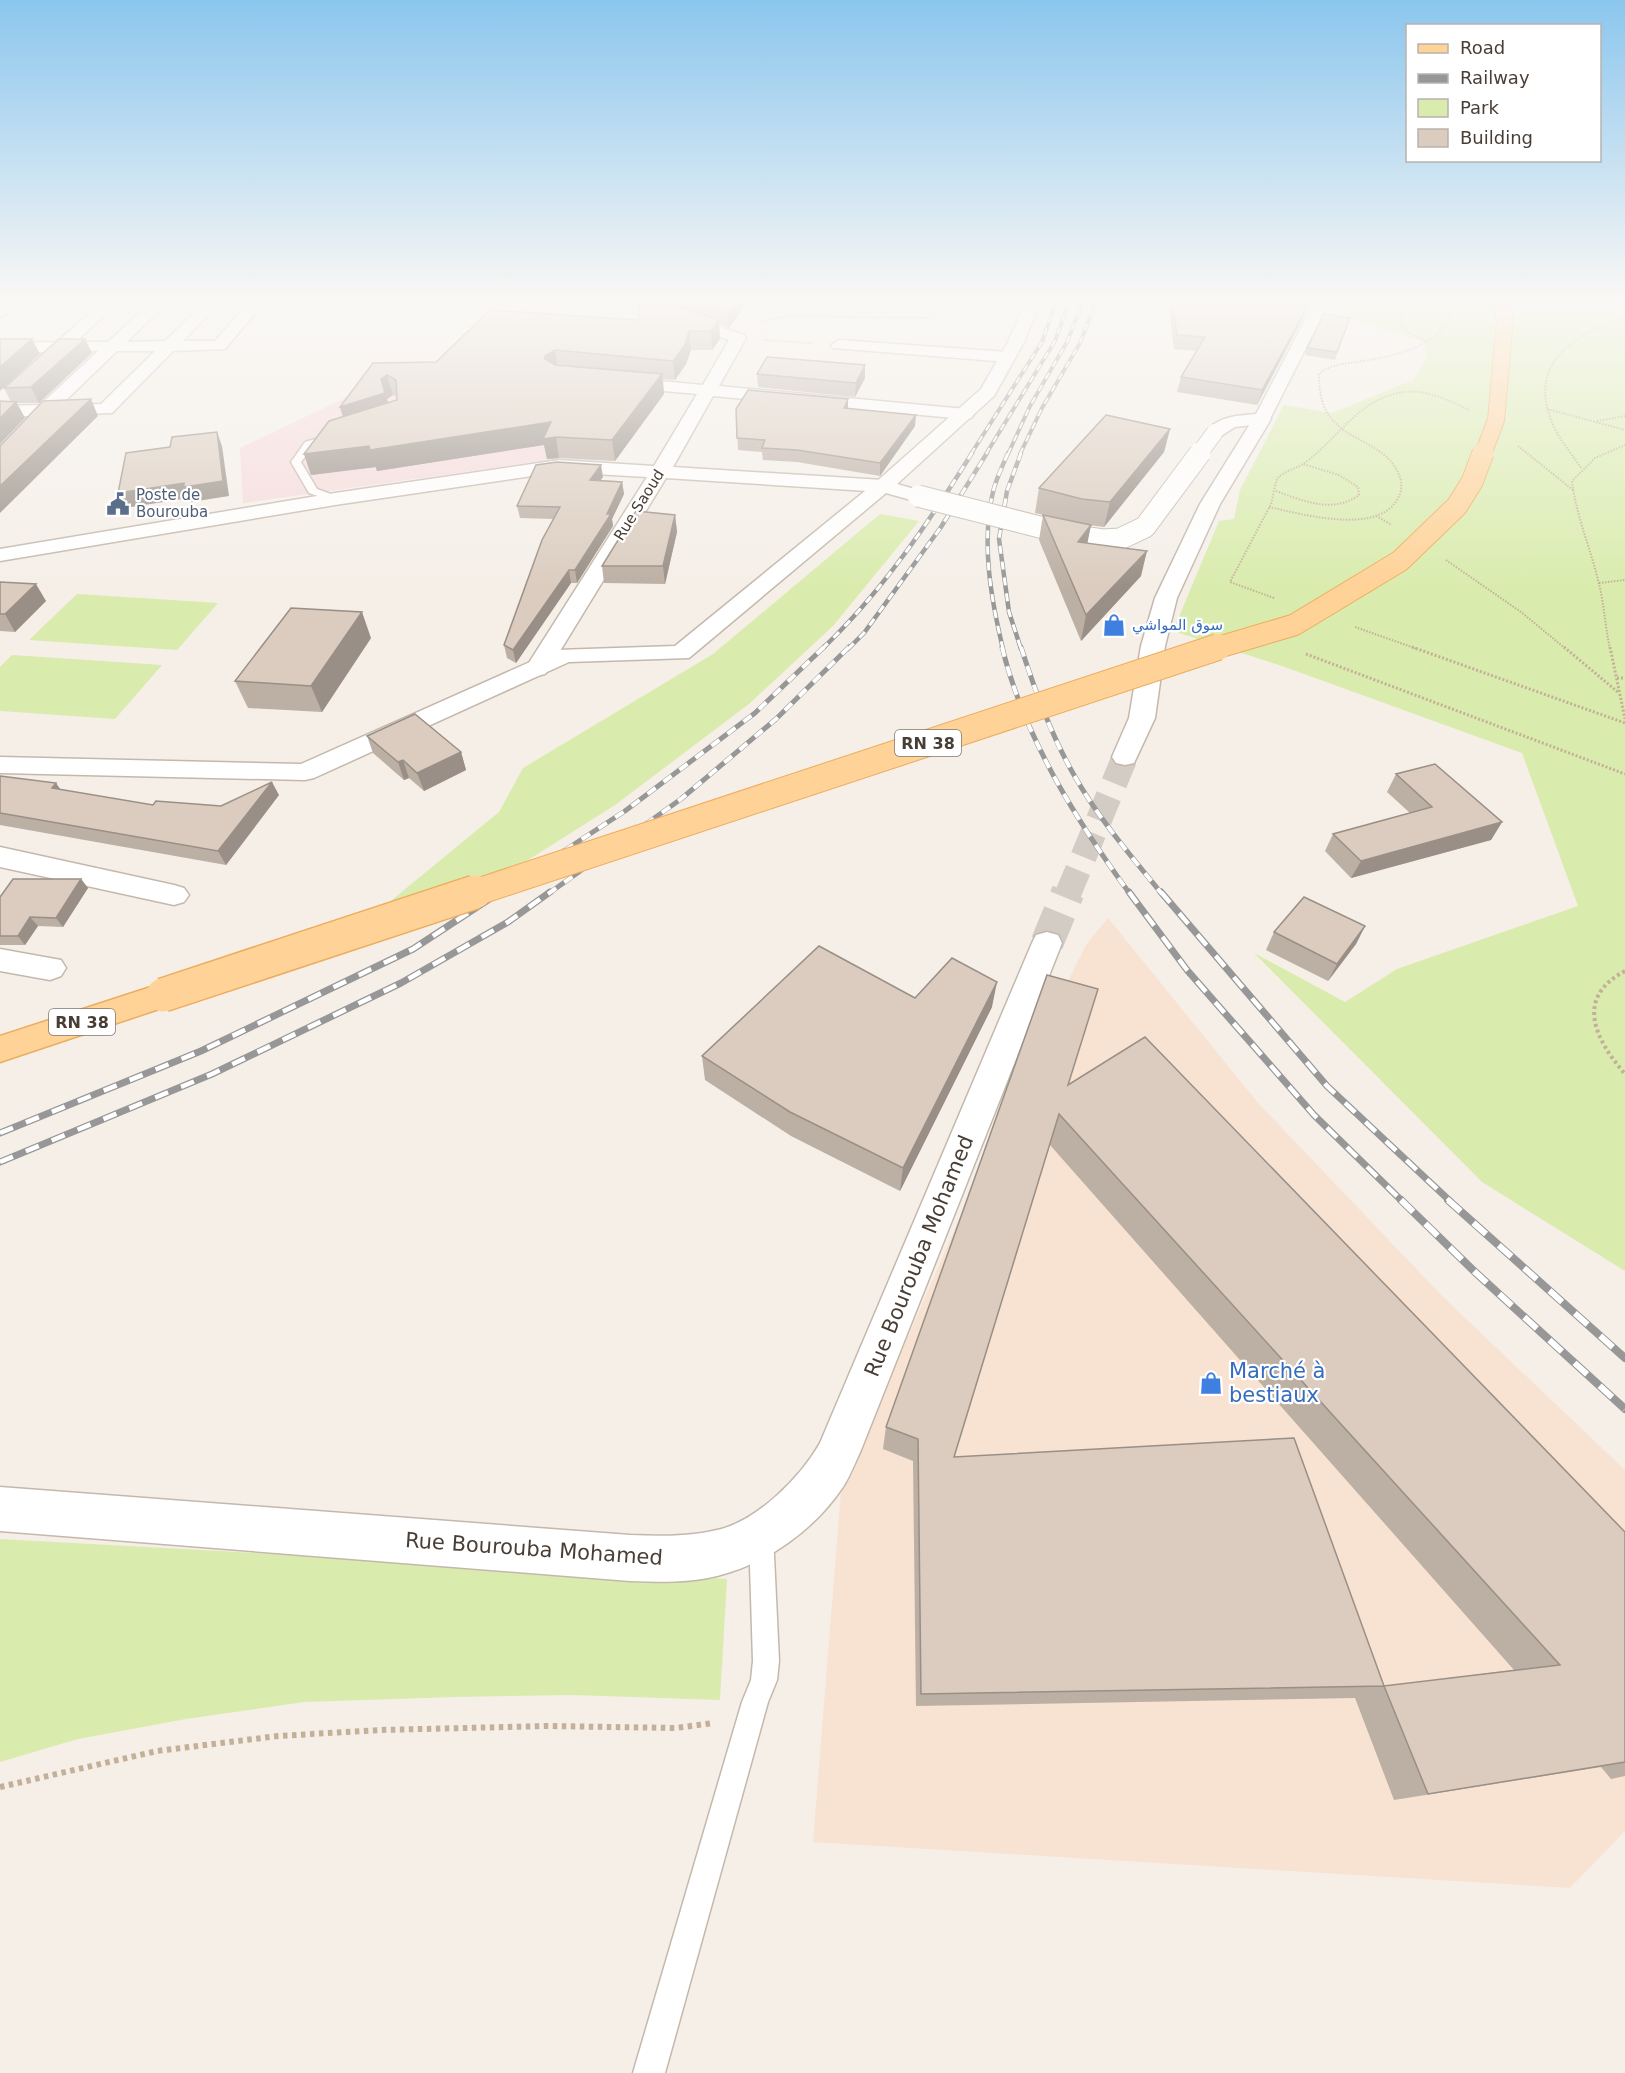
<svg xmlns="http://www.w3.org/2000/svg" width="1625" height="2073" font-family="'DejaVu Sans',Vazirmatn,sans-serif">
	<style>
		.commercial { fill: #f8e2d1 }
		.education { fill: #efe2d0 }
		.medical { fill: #f6dadb }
		.green { fill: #d9ecad }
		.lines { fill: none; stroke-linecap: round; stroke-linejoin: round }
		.minor-tunnel-far1 { stroke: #d3ccc4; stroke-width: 26; stroke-dasharray: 26 14; stroke-linecap: butt }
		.minor-tunnel { stroke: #d3ccc4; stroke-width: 33; stroke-dasharray: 33 16; stroke-linecap: butt }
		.service-casing { stroke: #c4b8ac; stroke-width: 3 }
		.minor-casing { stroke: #c4b8ac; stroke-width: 3 }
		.tertiary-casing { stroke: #c4b8ac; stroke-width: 3 }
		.primary-casing { stroke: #edac5d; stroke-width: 3 }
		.path-far3 { stroke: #c4af99; stroke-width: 2; stroke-dasharray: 1.5 1.5; stroke-linecap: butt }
		.path-far2 { stroke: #c4af99; stroke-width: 3; stroke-dasharray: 2 2; stroke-linecap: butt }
		.path-far1 { stroke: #c4af99; stroke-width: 4; stroke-dasharray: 3 3; stroke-linecap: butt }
		.path { stroke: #c4af99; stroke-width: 6; stroke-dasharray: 4.5 4.5; stroke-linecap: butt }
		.service { fill: #fff; fill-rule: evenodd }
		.minor { fill: #fff; fill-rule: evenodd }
		.tertiary { fill: #fff; fill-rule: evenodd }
		.primary { fill: #ffd297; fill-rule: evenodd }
		.rail-far4-casing { stroke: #979797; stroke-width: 4 }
		.rail-far3-casing { stroke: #979797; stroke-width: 4.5 }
		.rail-far2-casing { stroke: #979797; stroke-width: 5 }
		.rail-far1-casing { stroke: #979797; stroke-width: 7 }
		.rail-casing { stroke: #979797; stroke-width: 8 }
		.rail-far4 { stroke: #fff; stroke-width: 2; stroke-dasharray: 7; stroke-linecap: butt }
		.rail-far3 { stroke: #fff; stroke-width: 3; stroke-dasharray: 8; stroke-linecap: butt }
		.rail-far2 { stroke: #fff; stroke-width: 4; stroke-dasharray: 10; stroke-linecap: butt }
		.rail-far1 { stroke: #fff; stroke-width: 4.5; stroke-dasharray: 14; stroke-linecap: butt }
		.rail { stroke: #fff; stroke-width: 6; stroke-dasharray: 17; stroke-linecap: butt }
		.tertiary-bridge-far1-casing { stroke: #c4b8ac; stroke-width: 18; stroke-linecap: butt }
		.tertiary-bridge-casing { stroke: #c4b8ac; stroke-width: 23; stroke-linecap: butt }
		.primary-bridge-far3-casing { stroke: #edac5d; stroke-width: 18; stroke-linecap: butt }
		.primary-bridge-far2-casing { stroke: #edac5d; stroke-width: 23; stroke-linecap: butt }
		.primary-bridge-far1-casing { stroke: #edac5d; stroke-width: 28; stroke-linecap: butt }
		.primary-bridge-casing { stroke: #edac5d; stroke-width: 36; stroke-linecap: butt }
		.tertiary-bridge-far1 { stroke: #fff; stroke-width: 16 }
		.tertiary-bridge { stroke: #fff; stroke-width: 21 }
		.primary-bridge-far3 { stroke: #ffd297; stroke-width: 16 }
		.primary-bridge-far2 { stroke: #ffd297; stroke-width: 21 }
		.primary-bridge-far1 { stroke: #ffd297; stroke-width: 26 }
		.primary-bridge { stroke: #ffd297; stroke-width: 33 }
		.wall { fill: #bcafa4; fill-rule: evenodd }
		.shaded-wall { fill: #998f86 }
		.building { fill: #dbccbf; stroke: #998f86; stroke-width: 1.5; fill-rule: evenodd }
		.labels { text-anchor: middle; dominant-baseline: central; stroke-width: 4.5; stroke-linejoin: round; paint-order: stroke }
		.far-service-label { font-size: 15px; fill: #4e5e75; stroke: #fff; text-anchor: start }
		.far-street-label { font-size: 15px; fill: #493e36; stroke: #fff }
		.far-shop-label { font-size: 15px; fill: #366cbe; stroke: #fff; text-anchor: start }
		.shield { fill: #fff; stroke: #807872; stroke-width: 1.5 }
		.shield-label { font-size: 16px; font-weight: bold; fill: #493e36 }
		.near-street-label { font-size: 21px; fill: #493e36; stroke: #fff }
		.near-shop-label { font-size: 21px; fill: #366cbe; stroke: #fff; text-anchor: start }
	</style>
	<rect width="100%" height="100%" fill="#f5efe8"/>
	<path class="commercial" d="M1108,918l150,185 185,194 182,173v361l-55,57 -757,-46 28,-351 188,-433 57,-113z"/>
	<path class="education" d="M848,299h135l-1,16 -137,-5z"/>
	<path class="medical" d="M389,377l219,16 -51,66 -314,44 -3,-55z"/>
	<g class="green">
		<path d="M859,299h53l-1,9 -53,-2z"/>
		<path d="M1354,299h142l19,15 78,-2 32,-3v962l-143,-89 -228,-229 91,49 52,-33 181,-63 -56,-153 -240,-87 -109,-35 46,-110 15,-2 6,-29 44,-85 48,8 81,-33 13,-20v-17l-68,-22 -20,-15z"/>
		<path d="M880,514l39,7 -86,105 -84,78 -134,101 -120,76 -125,37 129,-106 24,-44 190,-114z"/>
		<path d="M77,594l141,9 -41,47 -148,-10z"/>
		<path d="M12,655l150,10 -47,54 -115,-8v-44z"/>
		<path d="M0,1539l727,40 -7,121 -148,-5 -115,2 -153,5 -118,17 -108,20 -78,23z"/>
	</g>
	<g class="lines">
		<path class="minor-tunnel-far1" d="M1068,894l57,-137"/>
		<path class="minor-tunnel" d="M1047,943l21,-51"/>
		<g class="service-casing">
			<g id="service">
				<path d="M336,433l4,1v4l-27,8 -12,16 16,27 22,8 1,2 -5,3 -26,-9 -18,-31 14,-20z"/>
				<path d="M761,1522l9,3 3,9 6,127 -2,19 -9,22 -103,371h-32l109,-371 9,-22 2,-19 -4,-127 3,-9z"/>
			</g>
		</g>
		<g class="minor-casing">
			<g id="minor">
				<path d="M9,299h16l-20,16 -5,2v-12z"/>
				<path d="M106,299h15l-45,43h32l47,-43h15l-43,43 38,-1 43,-42h15l-40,42h32l37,-42h15l-42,50 -52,2 -61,62 -62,2 -43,47 -7,2v-17l30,-31h-30v-10l40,-1 58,-54 -33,1 -12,7 -6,-2 -2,-3 2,-2 -47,-1v-8l57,-1zM117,351h38l-54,53 -40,1z"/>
				<path d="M619,299h19l21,7 11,-7h16l-14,12 72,24 2,3 -27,48 246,23 6,1 3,4 -3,4 -6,1 -252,-23 -40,71 210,13 7,2 3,4 -3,4 -7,2 -217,-14 -117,191 -4,5 -8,2 -8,-2 -4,-5 122,-192 -88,-5 -224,33 -335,56v-12l335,-56 224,-33 95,6 43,-72 -77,-7 -6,-1 -2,-4 2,-4 6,-1 83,8 26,-45 -108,-38z"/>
				<path d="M839,340l169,12 8,5 -8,5 -175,-14 -2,-3z"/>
				<path d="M1262,414l6,1 3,4 -51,85 -43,94 -12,48 -10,72 -21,45 -9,2 -9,-2 -4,-6 17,-39 12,-72 14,-48 45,-94 53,-85 3,-4z"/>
				<path d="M0,847l174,38 10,3 5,7 -5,7 -10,3 -174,-38z"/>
				<path d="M1047,932l11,3 4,8 -201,507c-6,13 -11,26 -18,37 -28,42 -76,77 -126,89 -28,7 -58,6 -87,5l-630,-50v-44l630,48c29,1 59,2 87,-5 39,-8 84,-53 103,-87l212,-500 4,-8z"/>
				<path d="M0,949l61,11 5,8 -5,8 -11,4 -50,-9z"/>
			</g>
		</g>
		<g class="tertiary-casing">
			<g id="tertiary">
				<path d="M1027,299h14l-17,43 -30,54 -97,88 28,8 3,4 -3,4 -7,2 -32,-9 -197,165 -120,4 -255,116 -9,2 -305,-7v-16l301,7 256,-114 118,-4 201,-164 105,-93 27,-47z"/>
				<path d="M1318,299h18l-9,7 -59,117 -33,4 -14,9h-12l-3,-4c12,-16 31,-16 50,-18l58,-111z"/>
			</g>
		</g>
		<g class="primary-casing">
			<path id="primary" d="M163,983l11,3 5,9 -5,9 -174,58v-26z"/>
		</g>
		<g class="path-far3">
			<path d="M1410,299l-9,16v10l8,8 17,8"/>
			<path d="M759,322l27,-6 143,2 16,-13"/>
			<path d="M763,340l49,3"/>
			<path d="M1547,409l78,21"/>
			<path d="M1597,421l28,-5"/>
			<path d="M1518,446l55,44"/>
			<path d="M1581,468c-11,-17 -25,-32 -31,-51 -21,-57 30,-85 75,-100"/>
			<path d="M1276,491c27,10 57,23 83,4l-1,-8 -19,-12 -36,-11"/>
			<path d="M1269,507c32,7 110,29 129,-9 7,-12 2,-24 -5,-34 -16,-21 -46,-25 -62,-46 -10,-12 -12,-29 -12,-44 13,-11 28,-10 44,-13 38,-6 87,-17 91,-62"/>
			<path d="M1376,516l16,9"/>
			<path d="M1446,560l75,52 45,37"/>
			<path d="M1599,583l26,-3"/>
			<path d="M1274,598l-44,-16 41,-78c2,-6 4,-23 7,-26 6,-7 17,-9 25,-14 31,-21 52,-60 91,-70 26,-8 52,5 75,16"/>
			<path d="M1355,627l62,22"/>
			<path d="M1610,649c-5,-23 -6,-47 -12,-69 -8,-33 -22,-65 -26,-99l23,-23 30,-13"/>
		</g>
		<g class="path-far2">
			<path d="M1412,647l213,76"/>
			<path d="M1564,647l55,46"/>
			<path d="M1610,647l15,72"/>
			<path d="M1306,654l319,120"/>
			<path d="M1617,678h8"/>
		</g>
		<path class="path-far1" d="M1625,971c-51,27 -30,68 0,103"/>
		<path class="path" d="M0,1787l157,-36 121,-15 102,-6 168,-4 128,2 37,-5"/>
		<use href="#service" class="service"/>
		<use href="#minor" class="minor"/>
		<use href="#tertiary" class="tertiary"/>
		<use href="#primary" class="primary"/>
		<g class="rail-far4-casing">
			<g id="rail-far4">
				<path d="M971,454l71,-112 15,-43"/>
				<path d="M986,454l69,-113 15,-42"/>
				<path d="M1008,454l22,-48 37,-64 17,-43"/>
				<path d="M1020,454l22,-46 38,-65 17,-44"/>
			</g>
		</g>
		<g class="rail-far3-casing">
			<g id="rail-far3">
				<path d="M1021,453l-14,38 -8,48 10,73 12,37"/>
				<path d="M822,649c60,-57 107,-127 150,-196"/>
				<path d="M848,649l16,-16 77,-106 46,-74"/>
				<path d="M1003,649c-12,-50 -22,-106 -10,-157 3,-13 10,-27 15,-39"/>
			</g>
		</g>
		<g class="rail-far2-casing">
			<g id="rail-far2">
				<path d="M1002,647c22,90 74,173 128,247"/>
				<path d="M1021,647c14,44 30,88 53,128 24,43 57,81 88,119"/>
				<path d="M498,894l127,-83 130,-98 69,-66"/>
				<path d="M548,894l133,-95 95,-80 73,-72"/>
			</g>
		</g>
		<g class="rail-far1-casing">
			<g id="rail-far1">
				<path d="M1129,892l58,78 127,145 88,86"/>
				<path d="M1161,892l166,194 123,115"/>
				<path d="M0,1133l201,-82 212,-102 87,-57"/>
				<path d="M0,1162l212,-88 189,-91 107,-61 42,-30"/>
			</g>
		</g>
		<g class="rail-casing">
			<g id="rail">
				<path d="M1401,1200l74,72 150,137"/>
				<path d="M1448,1200l177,158"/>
			</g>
		</g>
		<use href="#rail-far4" class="rail-far4"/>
		<use href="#rail-far3" class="rail-far3"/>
		<use href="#rail-far2" class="rail-far2"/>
		<use href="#rail-far1" class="rail-far1"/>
		<use href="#rail" class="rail"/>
		<g class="tertiary-bridge-far1-casing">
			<path id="tertiary-bridge-far1" d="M1199,454l16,-22"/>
		</g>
		<g class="tertiary-bridge-casing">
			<path id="tertiary-bridge" d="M918,496l157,40 28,4 17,-1 25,-12 55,-74"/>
		</g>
		<g class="primary-bridge-far3-casing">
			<path id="primary-bridge-far3" d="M1483,454l13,-34 9,-100 -5,-21"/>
		</g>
		<g class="primary-bridge-far2-casing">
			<path id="primary-bridge-far2" d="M1213,649l81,-24 106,-64 57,-55 15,-24 11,-29"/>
		</g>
		<g class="primary-bridge-far1-casing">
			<path id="primary-bridge-far1" d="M471,894l747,-247"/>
		</g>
		<g class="primary-bridge-casing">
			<path id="primary-bridge" d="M163,995l312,-103"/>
		</g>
		<use href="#tertiary-bridge-far1" class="tertiary-bridge-far1"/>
		<use href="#tertiary-bridge" class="tertiary-bridge"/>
		<use href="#primary-bridge-far3" class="primary-bridge-far3"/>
		<use href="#primary-bridge-far2" class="primary-bridge-far2"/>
		<use href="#primary-bridge-far1" class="primary-bridge-far1"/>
		<use href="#primary-bridge" class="primary-bridge"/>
	</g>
	<g class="wall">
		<path d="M640,299h27l-4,2 13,5v-7h74l-21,29 -10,-4 1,15 -8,11h-21l-5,14 -11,16 -12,-1 1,15 -49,67 -56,-3 -12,1 -3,-14 -167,26 -1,-4 -65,8 -7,-21 39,-37 -3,-10 33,-44 63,-1 202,-42zM393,395l4,2v3l-9,3 -1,-4z"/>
		<path d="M930,299h43l-1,3 -42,-1z"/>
		<path d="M1171,299h94l43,6 -5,13 -46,87 -80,-13 4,-15 16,-26 -23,-2 -5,-40z"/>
		<path d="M1350,318l-15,42 -30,-5 2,-7z"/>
		<path d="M85,339l7,14 -53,50h-22l8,15 -14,-16 -7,-14z"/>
		<path d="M757,374l108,4 -10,19 -97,-10z"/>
		<path d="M848,408l67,18 -35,50 -83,-14 -34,-2 -1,-8 -24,-2 -2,-41z"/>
		<path d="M1170,429l-6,23 -60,75 -15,-2h2l-4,18 54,33 -60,65 -42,-101 4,-25 11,2 -19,-4 4,-25z"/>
		<path d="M603,477l-3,4 22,1 2,12 -12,25 1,7 -36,57h-6l-55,80 -9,-5 -3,-13 50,-126 -34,-1 -3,-12z"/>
		<path d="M675,515l2,17 -12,52 -61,-1 -2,-17z"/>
		<path d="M0,582l46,19 -31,31 -15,-1z"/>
		<path d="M371,638l-49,74 -74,-4 -13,-27z"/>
		<path d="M367,736l94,16 5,18 -42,21 -15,-13 -5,2 -31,-27z"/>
		<path d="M1396,774l106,48 -11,18 -140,38 -26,-27 8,-17 77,-21 -23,-21z"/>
		<path d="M0,776l61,14 92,15 68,1 58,-11 -53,70 -226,-40z"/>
		<path d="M81,879l7,9 -25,39 -25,-1 -13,19h-25v-48z"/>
		<path d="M1365,926l-9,18 -28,37 -62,-31 8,-18z"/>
		<path d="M915,998l77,9 -92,184 -109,-55 -86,-56 -3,-24z"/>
		<path d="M1068,1085l557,447v244l-14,3 -10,-12 -207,33 -39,-102 -439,8 -3,-245 -30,-12 3,-22zM1050,1145l464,525 -130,16 -430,-229z"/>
	</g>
	<g class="shaded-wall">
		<path d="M658,299h9l-8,5z"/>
		<path d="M739,299h11l-21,29 -1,-15z"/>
		<path d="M1308,305l-5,13 -46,87 5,-15z"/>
		<path d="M719,320l1,19 -8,11 -1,-19z"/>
		<path d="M689,331l2,19 -5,14 -11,16 -2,-19z"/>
		<path d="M32,339l8,15 -40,37v-24z"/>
		<path d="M85,339l7,14 -53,50 -8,-16z"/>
		<path d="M555,350l3,20 -13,-11v-3z"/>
		<path d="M865,365v13l-10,19 1,-14z"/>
		<path d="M662,374l2,20 -49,67 -3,-21z"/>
		<path d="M387,375l6,20 -6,4 3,14 -44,14 -6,-20z"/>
		<path d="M91,399l7,17 -98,97v-27z"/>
		<path d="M848,399v12l-4,-3z"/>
		<path d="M16,402l9,16 -25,26v-26z"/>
		<path d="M916,415l-1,11 -35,50v-13z"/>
		<path d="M551,422l5,15 3,21 -12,1 -3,-14 -167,26 -7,-21z"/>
		<path d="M1170,429l-6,23 -60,75 6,-25z"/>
		<path d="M217,432l5,14 7,50 -38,6 -2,-4 -64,10 -7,-15z"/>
		<path d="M369,446l7,21 -65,8 -7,-21z"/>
		<path d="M601,465l2,12 -12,15 -1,-12z"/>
		<path d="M622,482l2,12 -12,25 1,7 -36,57 -2,-13 32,-56z"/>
		<path d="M675,515l2,17 -12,52 -2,-18z"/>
		<path d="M1091,525l-5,25 -8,-8z"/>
		<path d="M1147,551l-6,25 -60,65 5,-26z"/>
		<path d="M569,570l2,13 -55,80 -3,-13z"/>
		<path d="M36,584l10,17 -31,31 -10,-18z"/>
		<path d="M362,612l9,26 -49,74 -11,-26z"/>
		<path d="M461,752l5,18 -42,21 -7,-18z"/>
		<path d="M403,760l6,18 -5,2 -6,-18z"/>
		<path d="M272,782l7,13 -53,70 -8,-14z"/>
		<path d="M56,783l9,13 -13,-8z"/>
		<path d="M1502,822l-11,18 -140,38 10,-17z"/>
		<path d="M81,879l7,9 -25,39 -7,-9z"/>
		<path d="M30,917l8,9 -13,19 -7,-9z"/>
		<path d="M1365,926l-9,18 -28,37 9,-17z"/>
		<path d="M997,982l-5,25 -92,184 3,-23z"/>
	</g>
	<g class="building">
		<path d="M640,299h15l64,21 -8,11h-22l-4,14 -12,16 -118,-11 -10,6v3l10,6 107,9 -50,66 -56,-3 -13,2 8,-17 -181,28 -1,-4 -65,8 25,-33 68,-21 -1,-20 -9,-5 -6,4 4,14 -45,14 33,-44 63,-1 54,-52 148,10z"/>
		<path d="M683,299h56l-11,14z"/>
		<path d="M1172,299h93l43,6 -46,85 -81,-13 24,-40 -28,-2z"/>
		<path d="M1324,314l26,4 -13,34 -30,-4z"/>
		<path d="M0,339h32l-32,28z"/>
		<path d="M59,339h26l-54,48 -27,1z"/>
		<path d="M767,357l98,8 -9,18 -99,-9z"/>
		<path d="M748,390l100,9 -4,9 72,7 -36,48 -83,-13 -35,-2 3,-8 -28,-2 -1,-29z"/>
		<path d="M91,399l-91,87v-40l43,-45z"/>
		<path d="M0,401l16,1 -16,16z"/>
		<path d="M1106,415l64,14 -60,73 -28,-3 -43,-11z"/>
		<path d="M217,432l6,49 -39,6v-4l-66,10 8,-40 44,-6 2,-10z"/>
		<path d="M557,462l44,3 -11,15 32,2 -15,32h4l-36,56h-6l-56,80 -9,-5 38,-105 18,-33 -43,-1 19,-41z"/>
		<path d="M636,511l39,4 -12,51h-61z"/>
		<path d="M1043,515l48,10 -13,17 69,9 -61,64z"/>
		<path d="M0,582l36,2 -31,30h-5z"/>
		<path d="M291,608l71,4 -51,74 -76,-5z"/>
		<path d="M415,714l46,38 -44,21 -14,-13 -5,2 -31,-26z"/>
		<path d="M1435,764l67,58 -141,39 -28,-27 99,-27 -36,-33z"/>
		<path d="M0,776l56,7 -4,5 101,17 3,-4 65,5 51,-24 -54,69 -218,-38z"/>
		<path d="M13,879h68l-25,39 -26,-1 -12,19h-18v-39z"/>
		<path d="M1304,897l61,29 -28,38 -63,-32z"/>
		<path d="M819,946l96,52 37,-40 45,24 -94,186 -113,-56 -88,-56z"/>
		<path d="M1047,975l51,14 -30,96 77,-48 480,495v230l-197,32 -44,-108 -463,8 -3,-255 -32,-12zM1059,1114l501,551 -176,21 -90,-248 -340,19z"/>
	</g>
	<linearGradient id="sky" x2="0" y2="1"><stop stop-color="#8bc6ee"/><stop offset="0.51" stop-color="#faf8f5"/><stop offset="1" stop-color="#faf8f5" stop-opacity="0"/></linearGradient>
	<rect width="1625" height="589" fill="url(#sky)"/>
	<defs>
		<g id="civic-bare" transform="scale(1.8)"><path d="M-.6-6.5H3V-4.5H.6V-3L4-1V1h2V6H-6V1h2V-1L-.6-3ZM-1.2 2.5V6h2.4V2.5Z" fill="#5c6f8a" stroke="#fff" stroke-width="2.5" paint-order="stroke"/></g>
		<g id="shop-bare" transform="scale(1.8)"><path d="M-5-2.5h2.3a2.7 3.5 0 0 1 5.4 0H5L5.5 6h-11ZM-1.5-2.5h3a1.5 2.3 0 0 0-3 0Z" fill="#3f7fe0" stroke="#fff" stroke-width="2.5" paint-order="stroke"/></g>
	</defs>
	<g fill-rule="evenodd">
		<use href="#civic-bare" x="118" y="504"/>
		<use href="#shop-bare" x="1114" y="625"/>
		<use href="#shop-bare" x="1211" y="1383"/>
	</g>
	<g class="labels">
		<g class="far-service-label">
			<text x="136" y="495">Poste de<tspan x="136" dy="17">Bourouba</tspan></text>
		</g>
		<g class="far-street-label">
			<text transform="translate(639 505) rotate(-58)">Rue Saoud</text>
		</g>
		<g class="far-shop-label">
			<text x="1132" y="625">سوق المواشي</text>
		</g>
		<g class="shield">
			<rect x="895" y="730" width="66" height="26" rx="4.5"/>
			<rect x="49" y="1009" width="66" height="26" rx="4.5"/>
		</g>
		<g class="shield-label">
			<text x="928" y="743">RN 38</text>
			<text x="82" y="1022">RN 38</text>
		</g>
		<g class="near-street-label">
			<text transform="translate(919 1256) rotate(-68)">Rue Bourouba Mohamed</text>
			<text transform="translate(534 1549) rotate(4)">Rue Bourouba Mohamed</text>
		</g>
		<g class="near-shop-label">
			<text x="1229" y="1371">Marché à<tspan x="1229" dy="24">bestiaux</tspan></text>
		</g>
	</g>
	<rect x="1406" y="24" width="195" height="138" fill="#ffffff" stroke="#b6b2af" stroke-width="1.5"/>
	<rect x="1418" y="44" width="30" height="9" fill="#ffd297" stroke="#b6b2af" stroke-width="1.5"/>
	<text x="1460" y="54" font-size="18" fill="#493e36">Road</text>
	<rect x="1418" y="74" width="30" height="9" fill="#979797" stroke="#b6b2af" stroke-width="1.5"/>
	<text x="1460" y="84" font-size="18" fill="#493e36">Railway</text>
	<rect x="1418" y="99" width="30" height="18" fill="#d9ecad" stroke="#b6b2af" stroke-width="1.5"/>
	<text x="1460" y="114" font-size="18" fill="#493e36">Park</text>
	<rect x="1418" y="129" width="30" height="18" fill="#dbccbf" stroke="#b6b2af" stroke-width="1.5"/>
	<text x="1460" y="144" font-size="18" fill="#493e36">Building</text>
</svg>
